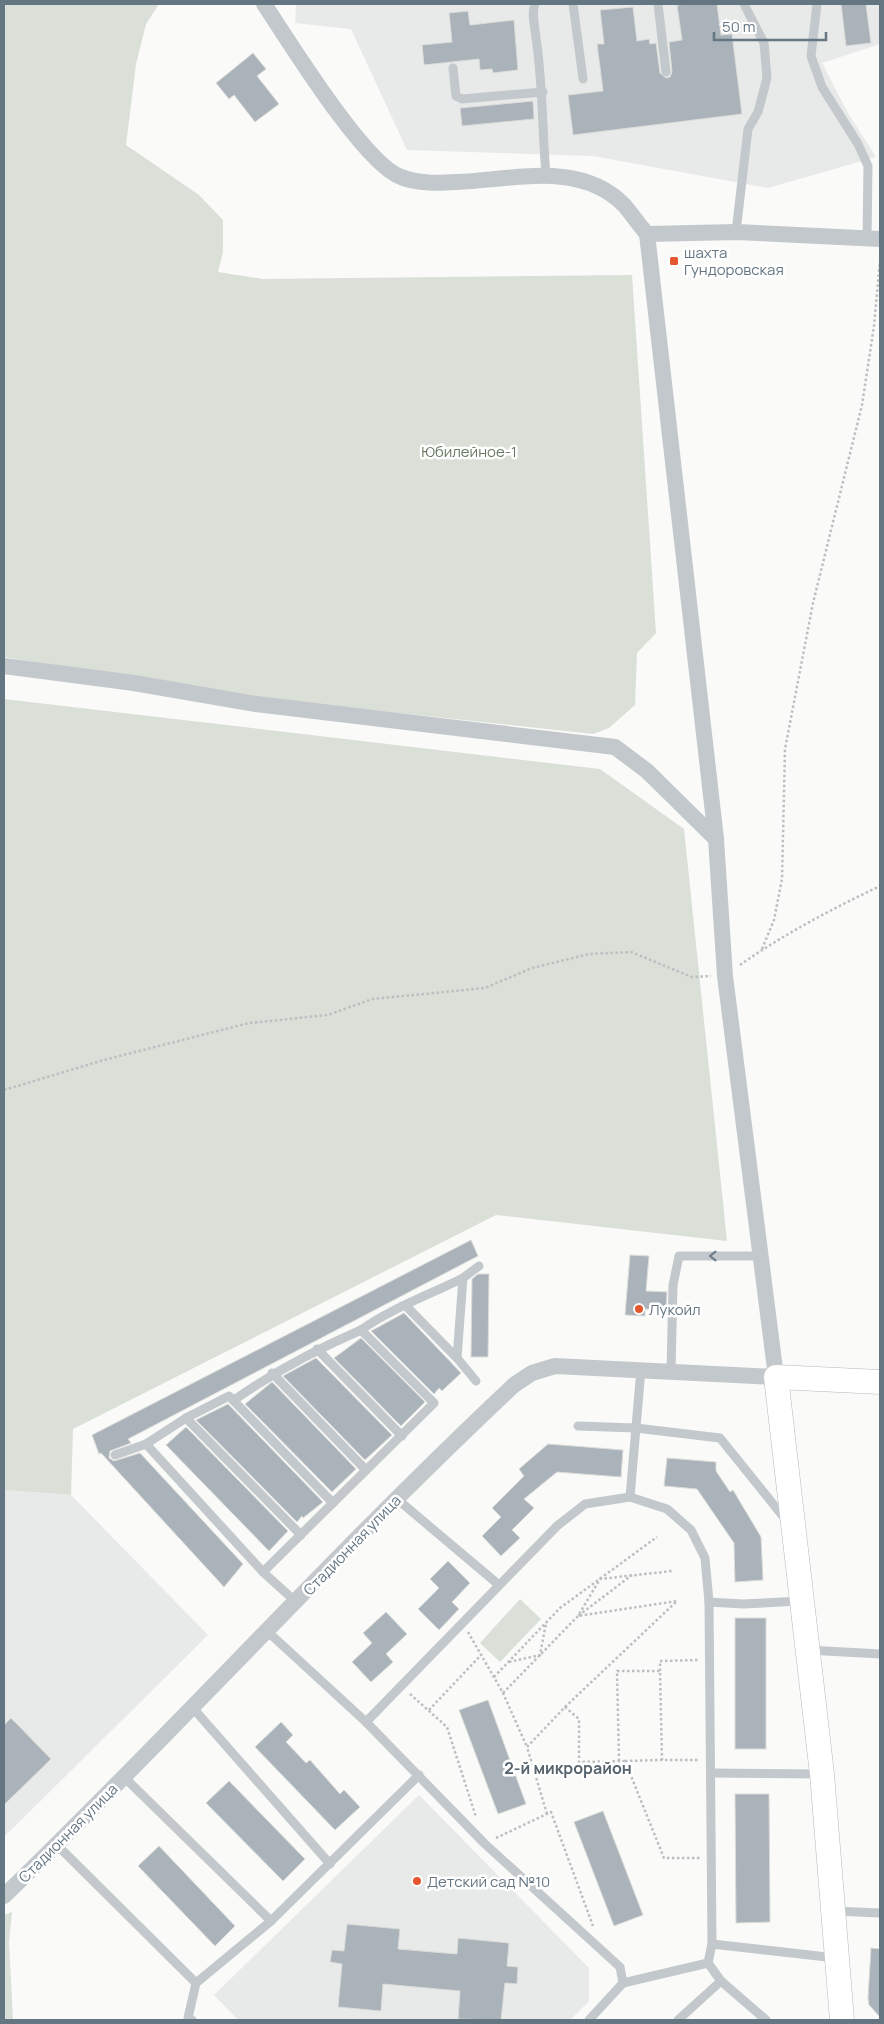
<svg xmlns="http://www.w3.org/2000/svg" width="884" height="2024" font-family="Manrope,sans-serif">
	<style>
		.built { fill: #e8e9e9 }
		.green { fill: #dadfd7 }
		.building { fill: #aab3b9; stroke: #dcdcda }
		.lines { fill: none; stroke-linecap: round; stroke-linejoin: round }
		.secondary-casing { stroke: #b3babf; stroke-width: 25 }
		.path { stroke: #bbbfc2; stroke-width: 2.5; stroke-dasharray: 2.5 2.5; stroke-linecap: butt }
		.lane { stroke: #c3c8cc; stroke-width: 9 }
		.street { stroke: #c3c8cc; stroke-width: 16 }
		.secondary { stroke: #fff; stroke-width: 24 }
		.oneway { stroke: #6a7a87 }
		.poi-dot { fill: #e4572e; stroke: #fff; stroke-width: 2 }
		.labels { text-anchor: middle; dominant-baseline: central; stroke-width: 5; stroke-linejoin: round; paint-order: stroke }
		.poi-label { font-size: 15px; fill: #657683; stroke: #fff; text-anchor: start }
		.park-label { font-size: 15px; fill: #687a64; stroke: #fff }
		.street-label { font-size: 15px; fill: #657683; stroke: #fff }
		.neighbourhood-label { font-size: 16px; font-weight: bold; fill: #57646e; stroke: #fff }
	</style>
	<rect width="100%" height="100%" fill="#fafaf8"/>
	<g class="built">
		<path d="M296,4h584v40l-58,19 26,50 28,44 -108,31 -175,-32 -186,-6 -56,-121 -56,-6z"/>
		<path d="M4,1490l67,5 137,140 -204,202z"/>
		<path d="M419,1795l170,173v33l-19,19h-332l-24,-25z"/>
	</g>
	<g class="green">
		<path d="M4,4h155l-13,20 -10,40 -10,81 73,50 24,25v32l-5,20 45,7 369,-4 24,358 -19,20 -2,52 -26,23 -16,6 -359,-39 -230,-38z"/>
		<path d="M4,699l596,70 84,60 43,412 -231,-26 -423,214 -2,66 -67,-5z"/>
		<path d="M520,1599l21,20 -41,43 -20,-19z"/>
		<path d="M12,1912l-3,30 4,78h-9v-105z"/>
	</g>
	<g class="building">
		<path d="M689,4h28l4,31 11,-1 10,80 -169,21 -5,-40 35,-4 -6,-47h7l-4,-34 33,-3 4,34 12,-2 1,5 6,-1 4,30 6,5 4,-1 2,-5 -3,-30 13,-2 -5,-35z"/>
		<path d="M841,4h25l5,39 -25,3z"/>
		<path d="M468,11l2,14 44,-5 4,50 -25,3 -1,-4 -12,1 -1,-11 -55,6 -2,-20 30,-3 -3,-29z"/>
		<path d="M253,53l13,16 -9,7 22,28 -24,18 -21,-27 -5,4 -13,-16z"/>
		<path d="M533,101l1,18 -72,7 -2,-18z"/>
		<path d="M471,1240l7,16 -350,183 3,4 -21,8 -1,7 5,3 26,-8 103,111 -19,23 -123,-134 -2,1 -7,-19z"/>
		<path d="M630,1255l19,1 -3,35 21,1 -1,18 -21,-1v7l-20,-1z"/>
		<path d="M478,1274h11l-1,83h-17l1,-78z"/>
		<path d="M404,1313l57,60 -19,18 -3,-3 -5,6 -63,-63z"/>
		<path d="M361,1338l64,64 -24,24 -67,-68z"/>
		<path d="M316,1358l76,77 -27,25 -82,-84z"/>
		<path d="M272,1382l84,87 -24,23 -87,-88z"/>
		<path d="M228,1404l95,98 -20,16 -1,-2 -5,6 -101,-102z"/>
		<path d="M186,1427l102,104 -19,20 -103,-106z"/>
		<path d="M548,1444l75,6 -2,27 -64,-5 -33,27 10,9 -22,22 8,8 -19,18 -19,-20 19,-19 -9,-9 32,-32 -5,-7z"/>
		<path d="M667,1458l49,4v9l14,21 3,-2 28,47 2,43 -28,2 -1,-39 -37,-54 -33,-3z"/>
		<path d="M448,1561l22,22 -18,19 7,7 -20,21 -21,-21 21,-21 -9,-9z"/>
		<path d="M386,1612l21,22 -21,20 7,8 -22,20 -19,-20 20,-19 -9,-10z"/>
		<rect x="735" y="1618" width="31" height="131"/>
		<path d="M488,1700l38,104 -28,10 -39,-104z"/>
		<path d="M11,1718l40,41 -47,46v-80z"/>
		<path d="M281,1722l12,13 -7,7 20,21 4,-3 30,34 4,-4 16,17 -25,23 -80,-83z"/>
		<path d="M229,1781l76,78 -22,22 -77,-78z"/>
		<path d="M735,1794h34l1,128 -34,1z"/>
		<path d="M603,1811l40,104 -29,11 -40,-104z"/>
		<path d="M159,1846l76,80 -20,20 -77,-80z"/>
		<path d="M347,1924l53,5 -2,20 59,5 1,-16 51,5 -2,23 11,1 -1,17 -12,-1 -4,37 -43,-1 2,-28 -77,-7 -2,27 -43,-4 4,-43 -12,-2 2,-12 12,1z"/>
		<path d="M871,1948l9,1v68l-11,-12 -1,-7z"/>
	</g>
	<g class="lines">
		<g class="secondary-casing">
			<path id="secondary" d="M842,2020l-20,-246 -46,-397 104,5"/>
		</g>
		<g class="path">
			<path d="M762,949l12,-29 8,-41 3,-130 28,-146 49,-198 12,-79 6,-65"/>
			<path d="M740,965c44,-31 92,-56 140,-79"/>
			<path d="M4,1090l100,-30 145,-37 79,-8 44,-16 113,-11 47,-20 57,-14 42,-2 61,25 19,-1"/>
			<path d="M468,1632l35,61 24,54"/>
			<path d="M509,1662l31,-7 6,-32"/>
			<path d="M660,1671v-10l39,-1"/>
			<path d="M494,1677l66,-69 97,-71"/>
			<path d="M503,1693l75,-77 22,-37 72,-8"/>
			<path d="M410,1694l37,33 29,90"/>
			<path d="M565,1707l112,-106 -99,15 54,-41"/>
			<path d="M429,1710l52,-55"/>
			<path d="M619,1761l-2,-90h43l2,89h38"/>
			<path d="M625,1761l36,-1"/>
			<path d="M547,1814l-20,-67 38,-40 14,12v43l46,-1 39,97h36"/>
			<path d="M496,1838l55,-26 42,114"/>
		</g>
		<g class="lane">
			<path d="M535,4c-4,9 0,23 1,34 7,46 6,91 10,137"/>
			<path d="M573,4l10,75"/>
			<path d="M658,4l8,68"/>
			<path d="M817,4l-6,52 11,31 36,57 10,22 -1,72"/>
			<path d="M453,68l3,28 6,3 81,-7"/>
			<path d="M736,232l12,-103 10,-17 9,-34 -3,-35 -20,-39"/>
			<path d="M463,1278l16,-12"/>
			<path d="M317,1349l85,87"/>
			<path d="M457,1358l19,23"/>
			<path d="M671,1371l2,-86 6,-29h82"/>
			<path d="M272,1373l94,97"/>
			<path d="M234,1400c40,-28 81,-50 127,-70"/>
			<path d="M186,1418l43,-22 104,107"/>
			<path d="M578,1426l58,2 84,10 66,82"/>
			<path d="M115,1455l31,-11"/>
			<path d="M630,1497l11,-128"/>
			<path d="M397,1499l102,86"/>
			<path d="M263,1572l171,-169 -73,-73c31,-22 68,-35 102,-52l-6,80 -51,-52"/>
			<path d="M296,1602l-33,-30 -117,-128 40,-26 115,117"/>
			<path d="M709,1602l34,2 58,-3"/>
			<path d="M267,1631l99,91 119,122 135,123 3,16 85,-20 4,-19 124,14"/>
			<path d="M808,1650l72,4"/>
			<path d="M192,1707l138,157"/>
			<path d="M366,1722l191,-196 28,-22 45,-7 37,12 24,21 14,28 4,44 3,342"/>
			<path d="M711,1773l110,1"/>
			<path d="M124,1777l147,144"/>
			<path d="M57,1845l139,138"/>
			<path d="M833,1911l47,2"/>
			<path d="M708,1963l13,18 45,39"/>
			<path d="M192,2020l-4,-2 8,-35 75,-62 148,-146"/>
			<path d="M589,2020l34,-37"/>
			<path d="M678,2020l43,-39"/>
		</g>
		<g class="street">
			<path d="M647,234l89,-2 144,7"/>
			<path d="M4,666l130,17 122,21 359,43 32,24 69,68"/>
			<path d="M4,1896c173,-167 334,-346 510,-511l18,-12 23,-7 221,11 -51,-401 -9,-137 -69,-605c-8,-9 -15,-20 -23,-29 -44,-45 -112,-25 -167,-23 -18,1 -39,2 -56,-5 -37,-13 -112,-136 -137,-173"/>
		</g>
		<use href="#secondary" class="secondary"/>
	</g>
	<defs><path id="oneway-chevron" d="M-2-3.5L2.5 0L-2 3.5" fill="none" stroke-width="1.6" stroke-linecap="round" stroke-linejoin="round" transform="scale(1.25)"/></defs>
	<use class="oneway" href="#oneway-chevron" transform="translate(713 1256) rotate(180)"/>
	<g class="poi-dot">
		<rect x="669" y="256" width="10" height="10" rx="2.5"/>
		<circle cx="639" cy="1309" r="5"/>
		<circle cx="417" cy="1881" r="5"/>
	</g>
	<g class="labels">
		<g class="poi-label">
			<text x="684" y="252">шахта<tspan x="684" dy="17">Гундоровская</tspan></text>
			<text x="649" y="1309">Лукойл</text>
			<text x="427" y="1881">Детский сад №10</text>
		</g>
		<g class="park-label">
			<text x="469" y="451">Юбилейное-1</text>
		</g>
		<g class="street-label">
			<text transform="translate(352 1545) rotate(-46)">Стадионная улица</text>
			<text transform="translate(68 1833) rotate(-45)">Стадионная улица</text>
		</g>
		<g class="neighbourhood-label">
			<text x="568" y="1768">2-й микрорайон</text>
		</g>
	</g>
	<rect width="884" height="2024" fill="none" stroke="#657683" stroke-width="10"/>
	<path d="M714 32v8h112v-8" fill="none" stroke="#657683" stroke-width="2.5"/>
	<text x="722" y="32" font-size="15" fill="#657683" stroke="#ffffff" stroke-width="4" paint-order="stroke">50 m</text>
</svg>
